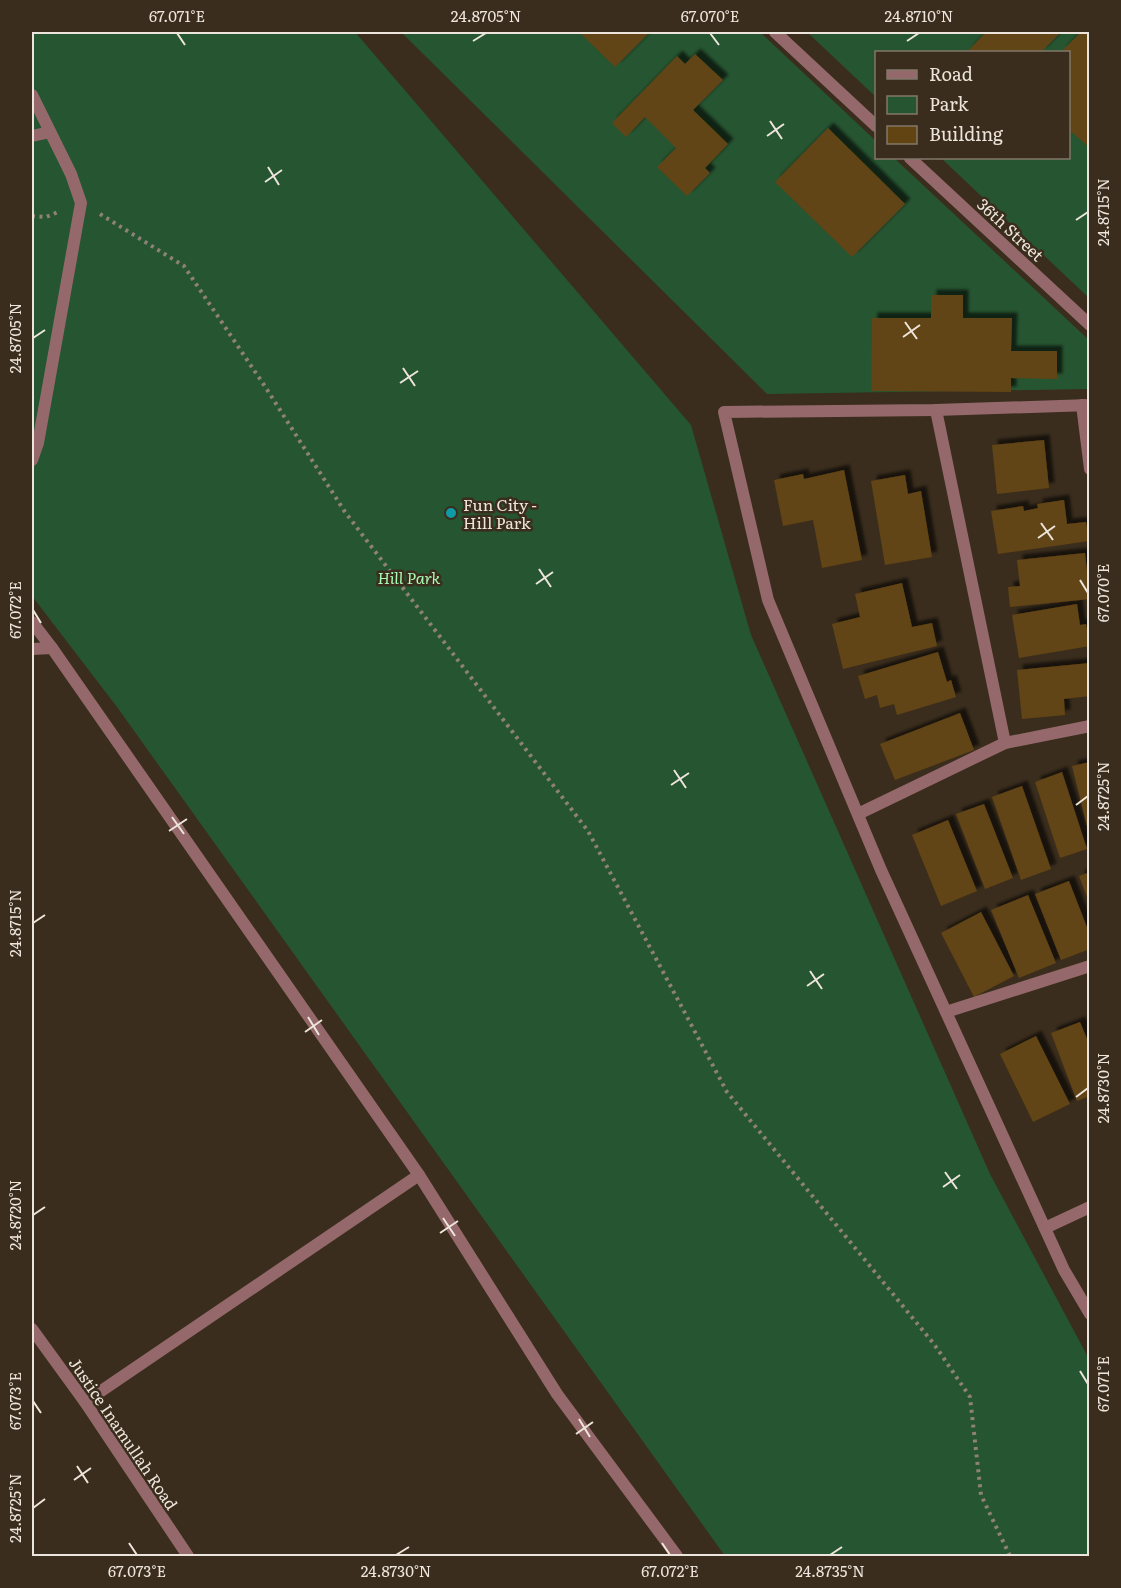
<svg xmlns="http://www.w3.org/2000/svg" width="1121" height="1588" font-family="Literata,serif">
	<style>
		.green { fill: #265531 }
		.building { fill: #624413; filter: url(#shadow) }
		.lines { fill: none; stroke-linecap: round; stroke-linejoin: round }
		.path { stroke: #8d8275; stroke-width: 4; stroke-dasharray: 3 4.5; stroke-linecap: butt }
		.service { stroke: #95696b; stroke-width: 12 }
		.minor { stroke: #95696b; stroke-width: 12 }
		.tertiary { stroke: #95696b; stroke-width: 12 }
		.ticks { fill: none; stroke: #ede5db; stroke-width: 2 }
		.culture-dot { fill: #0f9aa8; stroke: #3a2d1d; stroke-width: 2 }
		.labels { text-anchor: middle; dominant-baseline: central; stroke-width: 5; stroke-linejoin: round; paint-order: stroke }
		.street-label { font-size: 16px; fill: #ede5db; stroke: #3a2d1d }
		.poi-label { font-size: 16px; fill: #ede5db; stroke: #3a2d1d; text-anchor: start }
		.park-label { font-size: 16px; font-style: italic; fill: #a7fbb6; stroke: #3a2d1d }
		.neatline { fill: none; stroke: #ede5db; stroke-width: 2 }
		.ticks-label { font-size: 15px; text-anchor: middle; fill: #ede5db }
	</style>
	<defs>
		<filter id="shadow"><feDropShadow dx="5.5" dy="-5.5" stdDeviation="1.5" flood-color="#0009"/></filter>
	</defs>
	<rect width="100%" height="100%" fill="#3a2d1d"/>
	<g class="green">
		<path d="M32,32h323l336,393 60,210 239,539 99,185v197h-364l-608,-849 -85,-111z"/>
		<path d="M401,32h359l116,109v17h18l195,182v49l-322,5z"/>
		<path d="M807,32h282v266l-148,-140h127v-106h-192v45z"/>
	</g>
	<g class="building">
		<path d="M579,32h71l-35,35z"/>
		<path d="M986,32h75l-20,20h-74z"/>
		<path d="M1081,32h9v116l-22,-19v-77h-7z"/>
		<path d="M695,54l28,26 -30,30 35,34 -23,24 5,5 -23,23 -30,-29 19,-19 -31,-31 -19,20 -14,-14 65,-67 8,8z"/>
		<path d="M828,128l77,76 -53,53 -77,-75z"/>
		<path d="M931,295h32v23h49l-1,33h46v28l-46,-1v14l-140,-1 1,-73h59z"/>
		<path d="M1044,440l5,48 -52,6 -5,-49z"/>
		<path d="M844,470l18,90 -40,8 -9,-48 -30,6 -9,-46 29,-6 1,5z"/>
		<path d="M905,475l3,19 13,-3 11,66 -47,8 -14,-84z"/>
		<path d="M1064,500l3,24 19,-2 3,19 -91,13 -7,-43 32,-5 1,5 14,-3 -1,-4z"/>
		<path d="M1085,553l5,46 -80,8 -2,-20 12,-1 -3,-26z"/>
		<path d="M902,583l10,44 20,-4 5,23 -94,23 -11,-45 28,-7 -5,-23z"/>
		<path d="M1077,604l3,21 6,-1 4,22 -71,12 -7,-43z"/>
		<path d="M938,652l9,30 4,-2 5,17 -59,18 -3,-11 -14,4 -3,-13 -12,4 -7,-23z"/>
		<path d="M1090,663v33l-26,3 1,16 -43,4 -5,-49z"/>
		<path d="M960,713l14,37 -79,30 -15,-36z"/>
		<path d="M1090,762v72h-1l-17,-68z"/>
		<path d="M1062,772l25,77 -27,9 -25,-76z"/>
		<path d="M1022,786l29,83 -30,11 -29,-83z"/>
		<path d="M984,804l29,74 -28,11 -29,-75z"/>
		<path d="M948,820l29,71 -36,15 -29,-71z"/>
		<path d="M1090,872v30h-1l-10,-26z"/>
		<path d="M1069,881l21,54v14l-29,11 -26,-66z"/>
		<path d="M1028,895l28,68 -37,15 -28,-68z"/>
		<path d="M981,912l33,64 -40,21 -33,-64z"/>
		<path d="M1080,1022l10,24v50l-13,5 -26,-68z"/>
		<path d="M1036,1036l34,68 -37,18 -33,-68z"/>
	</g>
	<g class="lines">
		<g class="path">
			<path d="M100,214l84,52 82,122 79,124 243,319 139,261 207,252 36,53 11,98 29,61"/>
			<path d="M32,216l14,1 12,-5"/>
		</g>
		<g class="service">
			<path d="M32,95l39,79 10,29 -43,240 -6,17"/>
			<path d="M32,136l18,-4"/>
		</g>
		<g class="minor">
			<path d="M775,32l101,94"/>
			<path d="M910,158l180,167"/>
			<path d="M1082,405l8,64"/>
			<path d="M1090,405l-154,5 -212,2 44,188 113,270 183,400 26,44"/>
			<path d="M936,410l69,333"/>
			<path d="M32,649l20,-1"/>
			<path d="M858,814l147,-71 85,-17"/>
			<path d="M946,1012l144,-46"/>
			<path d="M1045,1228l45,-21"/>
			<path d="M32,1329l53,73 103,154"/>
			<path d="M85,1402l334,-227"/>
		</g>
		<path class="tertiary" d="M32,622l20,26 367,527 138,219 120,162"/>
	</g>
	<path class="ticks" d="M177,33l8,12M710,33l9,12M473,41l13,-8M907,41l12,-8M770,121l12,18M767,136l17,-12M268,167l11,18M265,182l17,-12M1076,220l12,-8M905,322l12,17M903,337l17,-12M33,338l12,-8M403,368l12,18M400,383l18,-12M1041,523l12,17M1038,538l17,-12M539,569l12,18M1080,580l8,13M536,584l17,-12M33,610l8,13M674,770l12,18M671,785l18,-12M1076,805l12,-9M172,817l12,17M169,831l18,-12M33,923l12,-8M810,971l12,18M807,986l17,-12M308,1017l11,18M305,1032l17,-12M1076,1097l12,-9M945,1172l12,17M943,1187l17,-12M33,1215l12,-8M443,1218l12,18M440,1233l18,-12M1080,1371l8,13M33,1401l8,12M579,1419l11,18M576,1434l17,-12M77,1466l11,17M74,1480l17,-12M33,1508l12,-9M129,1543l8,12M662,1543l8,12M396,1555l13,-8M830,1555l12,-8"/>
	<circle class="culture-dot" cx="451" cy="513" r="6"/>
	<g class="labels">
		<g class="street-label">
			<text transform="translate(1011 229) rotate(43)">36th Street</text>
			<text transform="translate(124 1433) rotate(56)">Justice Inamullah Road</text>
		</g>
		<g class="poi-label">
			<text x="463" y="504">Fun City -<tspan x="463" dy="18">Hill Park</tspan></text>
		</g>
		<g class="park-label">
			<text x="409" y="577">Hill Park</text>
		</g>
	</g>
	<rect width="1121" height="1588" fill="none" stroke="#3a2d1d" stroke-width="66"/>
	<rect x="875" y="51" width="195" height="108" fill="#3a2d1d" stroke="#827769" stroke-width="1.5"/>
	<rect x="887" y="70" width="30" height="9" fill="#95696b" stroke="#827769" stroke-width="1.5"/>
	<text x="929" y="81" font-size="18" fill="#ede5db">Road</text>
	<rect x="887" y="96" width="30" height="18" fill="#265531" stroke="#827769" stroke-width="1.5"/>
	<text x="929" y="111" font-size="18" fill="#ede5db">Park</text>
	<rect x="887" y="126" width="30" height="18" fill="#624413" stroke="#827769" stroke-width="1.5"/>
	<text x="929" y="141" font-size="18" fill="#ede5db">Building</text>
	<rect x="33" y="33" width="1055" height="1522" class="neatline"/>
	<g class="ticks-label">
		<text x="177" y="22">67.071°E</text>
		<text x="486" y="22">24.8705°N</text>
		<text x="710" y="22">67.070°E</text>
		<text x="919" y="22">24.8710°N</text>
		<text transform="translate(1104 212) rotate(-90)" y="5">24.8715°N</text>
		<text transform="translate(16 338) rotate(-90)" y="5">24.8705°N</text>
		<text transform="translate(1104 593) rotate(-90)" y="5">67.070°E</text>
		<text transform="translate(16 610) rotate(-90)" y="5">67.072°E</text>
		<text transform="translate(1104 796) rotate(-90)" y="5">24.8725°N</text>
		<text transform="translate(16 923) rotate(-90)" y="5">24.8715°N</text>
		<text transform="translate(1104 1088) rotate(-90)" y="5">24.8730°N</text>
		<text transform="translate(16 1215) rotate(-90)" y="5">24.8720°N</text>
		<text transform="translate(1104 1384) rotate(-90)" y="5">67.071°E</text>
		<text transform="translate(16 1401) rotate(-90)" y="5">67.073°E</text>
		<text transform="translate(16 1508) rotate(-90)" y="5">24.8725°N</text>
		<text x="137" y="1577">67.073°E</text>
		<text x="396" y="1577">24.8730°N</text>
		<text x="670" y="1577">67.072°E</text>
		<text x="830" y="1577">24.8735°N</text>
	</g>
</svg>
